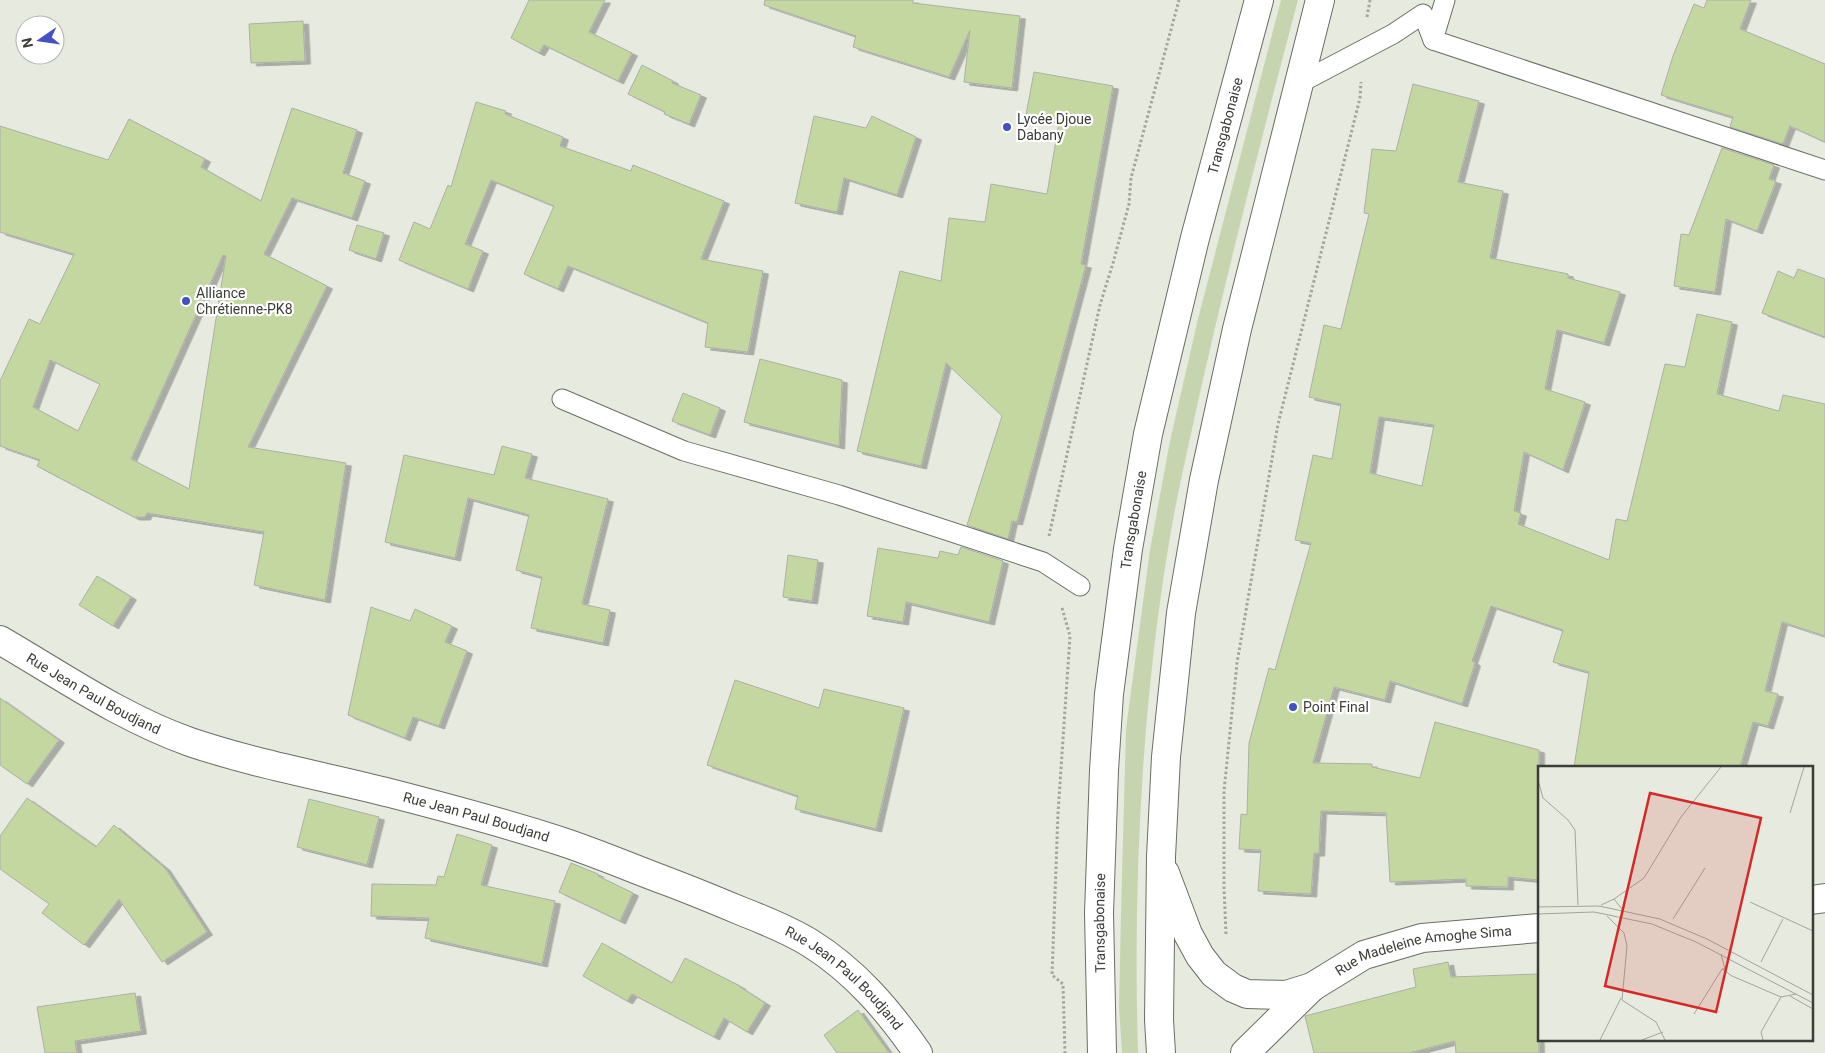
<svg xmlns="http://www.w3.org/2000/svg" width="1825" height="1053" font-family="Roboto,sans-serif">
	<style>
		.green { fill: #c7d4b0 }
		.building { fill: #c4d7a0; stroke: #acb0a6; fill-rule: evenodd; filter: url(#shadow) }
		.lines { fill: none; stroke-linecap: round; stroke-linejoin: round }
		.lane-casing { stroke: #6a6e64; stroke-width: 21 }
		.street-casing { stroke: #6a6e64; stroke-width: 30 }
		.secondary-casing { stroke: #6a6e64; stroke-width: 30 }
		.highway-casing { stroke: #6a6e64; stroke-width: 30 }
		.path { stroke: #a2a69d; stroke-width: 3; stroke-dasharray: 2.5 2.5; stroke-linecap: butt }
		.lane { stroke: #fff; stroke-width: 19 }
		.street { stroke: #fff; stroke-width: 28 }
		.secondary { stroke: #fff; stroke-width: 28 }
		.highway { stroke: #fff; stroke-width: 28 }
		.poi-dot { fill: #4450c4; stroke: #fff; stroke-width: 2 }
		.labels { text-anchor: middle; dominant-baseline: central; stroke-width: 4.5; stroke-linejoin: round; paint-order: stroke }
		.poi-label { font-size: 14px; fill: #3b3d38; stroke: #fff; text-anchor: start }
		.street-label { font-size: 14px; fill: #3b3d38; stroke: #fff }
		.inset-road { fill: none; stroke: #a2a59c; stroke-width: 1 }
		.view { fill: #d62828; fill-opacity: 0.15; stroke: #d62828; stroke-width: 2.5 }
		.inset-edge { fill: none; stroke: #3b3d38; stroke-width: 2.5 }
	</style>
	<defs>
		<filter id="shadow"><feDropShadow dx="5.5" dy="3" stdDeviation="0" flood-color="#0004"/></filter>
	</defs>
	<rect width="100%" height="100%" fill="#e6eadf"/>
	<path class="green" d="M1281,0h17c-35,132 -69,264 -99,397 -11,52 -24,105 -32,158 -26,163 -34,333 -29,498h-16l-3,-46 2,-94 5,-184 24,-179 20,-109 28,-122z"/>
	<g class="building">
		<path d="M529,0h76l-16,32 43,21 -14,28 -74,-36 -5,8 -28,-15z"/>
		<path d="M765,0h148v3l107,13 -8,72 -48,-6 6,-52 -21,47 -96,-30 3,-11 -92,-31z"/>
		<path d="M1707,0h44l-11,29 85,35v78l-35,-16 -7,18 -53,-17 3,-10 -72,-22 12,-39 21,-52 10,4z"/>
		<path d="M303,21l2,40 -54,2 -2,-39z"/>
		<path d="M642,65l31,16 -1,2 29,12 -12,29 -25,-10 1,-2 -37,-18z"/>
		<path d="M1034,72l79,14 -32,178 5,1 -69,257 -5,-1 -4,18 -41,-14 35,-109 -56,-53 -25,103 -64,-15 43,-180 41,10 8,-63 36,4 6,-38 56,10 12,-72 -33,-7z"/>
		<path d="M1413,84l66,17 -21,81 45,9 -13,67 78,16v4l52,14 -16,51 -47,-13 -12,59 40,13 -22,68 -39,-18 -10,59 7,2 -3,11 91,36 7,-41 11,2 38,-157 20,3 12,-53 35,8 -15,72 62,17 4,-16 42,9v232l-43,-14 -17,69 13,3 -10,32 -15,-4 -13,45h-166l15,-95 -36,-10 10,-32 -72,-24 -19,55 3,2 -13,41 -72,-23 -5,19 -51,-13 -21,76 59,1v3l48,11 15,-56 104,28v130l-31,-3v10l-42,-1v-7l-76,3 -4,-69 -65,-2 -2,42h-5l-3,41 -53,-3 3,-41 -22,-1 2,-35 6,1 2,-72 20,-75 6,2 36,-127 -16,-3 18,-85 19,4 9,-55 -32,-7 15,-72 17,4 28,-115 -5,-1 8,-64 24,2zM1379,417l55,8 -12,61 -52,-13z"/>
		<path d="M476,102l30,9 -1,3 58,23 -3,9 71,25 2,-6 91,36 -23,58 62,12 -15,81 -43,-5 3,-24 -140,-57 -10,23 -34,-15 30,-68 -63,-26 -26,64 18,7 -15,38 -69,-29 15,-38 16,7 18,-44 3,2z"/>
		<path d="M292,108l65,22 -14,43 22,8 -13,37 -60,-20 -28,56 63,32 -79,161 98,16 -21,137 -71,-15 10,-53 -117,-19 -2,4h-11l-97,-51 3,-6 -40,-14v-65l29,-62 11,5 34,-70 -74,-22v-106l108,34 21,-41 76,40 -4,8 60,34zM223,255l3,1 -37,233 -58,-30zM50,360l50,24 -22,47 -45,-24z"/>
		<path d="M814,116l52,12 6,-12 44,21 -19,58 -53,-17 -7,34 -42,-9z"/>
		<path d="M1722,148l52,17 -5,14 7,2 -19,50 -31,-12 -11,73 -41,-6 7,-52 8,1z"/>
		<path d="M357,225l27,8 -8,26 -27,-9z"/>
		<path d="M1798,269l27,10v58l-63,-24 16,-42 16,7z"/>
		<path d="M760,359l82,21 -3,66 -95,-24z"/>
		<path d="M683,393l37,15 -10,27 -38,-14z"/>
		<path d="M502,446l30,8 -7,24 83,21 -26,105 28,6 -7,33 -72,-15 11,-51 -26,-7 13,-55 -61,-17 -13,60 -70,-16 19,-87 90,20z"/>
		<path d="M961,547l42,14 -14,61 -83,-20 -3,20 -36,-6 11,-68 60,10 2,-7 18,4z"/>
		<path d="M788,555l30,5 -6,41 -29,-4z"/>
		<path d="M97,576l34,21 -18,29 -34,-21z"/>
		<path d="M371,607l39,14 5,-12 37,17 -7,16 22,9 -28,75 -26,-9 -8,21 -57,-23z"/>
		<path d="M735,680l84,28 5,-19 80,19 -28,121 -81,-20 3,-13 -91,-31z"/>
		<path d="M0,698l59,42 -32,44 -27,-19z"/>
		<path d="M27,798l69,49 18,-22 51,43 42,64 -45,30 -43,-63 -35,46 -42,-32 7,-9 -49,-35v-33z"/>
		<path d="M309,799l70,18 -12,48 -70,-18z"/>
		<path d="M457,834l35,11 -11,40 74,16 -13,63 -117,-26 4,-20 -58,-2 1,-32 64,1 2,-9 6,1z"/>
		<path d="M571,863l27,11v2l35,17 -13,28 -61,-29z"/>
		<path d="M602,943l70,40 13,-25 55,28v1l25,16 -18,29 -23,-14 -10,19 -82,-43 -5,7 -44,-25z"/>
		<path d="M1448,962l3,15 87,-3 1,79h-83l-1,-12 -46,12h-95l-9,-37 111,-29 -3,-18z"/>
		<path d="M135,993l6,38 -66,10 2,12h-32l-8,-46z"/>
		<path d="M858,1010l31,43h-52l-13,-18z"/>
	</g>
	<g class="lines">
		<g class="lane-casing">
			<g id="lane">
				<path d="M1433,40l392,130"/>
				<path d="M1298,84l95,-50 30,-20 10,26 12,-40"/>
				<path d="M562,399l122,52 155,44 204,67 37,24"/>
			</g>
		</g>
		<g class="street-casing">
			<g id="street">
				<path d="M1811,900l14,-2"/>
				<path id="s1" d="M1312,987l52,-32 58,-17 117,-10"/>
			</g>
		</g>
		<g class="secondary-casing">
			<g id="secondary">
				<path id="s2" d="M0,640c62,36 122,78 190,102 65,22 133,34 200,51 58,15 116,30 173,49 36,12 71,27 106,40 24,9 48,19 72,29 23,9 48,19 69,32 45,28 78,67 108,110"/>
			</g>
		</g>
		<g class="highway-casing">
			<g id="highway">
				<path d="M1165,873l23,61 12,22 14,18 19,14 14,6 39,1 26,-8"/>
				<path id="s3" d="M1102,1053l-3,-140 5,-143 5,-76 19,-145 20,-115 47,-196 64,-238"/>
				<path d="M1161,1053l-2,-33 2,-163 5,-100 15,-144 23,-133 33,-151 83,-329"/>
				<path d="M1245,1053l66,-65"/>
			</g>
		</g>
		<g class="path">
			<path d="M1367,17l3,-17"/>
			<path d="M1049,536l51,-231 13,-42 16,-59 2,-26 48,-178"/>
			<path d="M1062,608l8,28 -12,177 -6,162 11,9 2,69"/>
			<path d="M1226,934l-2,-47v-96l13,-128 41,-239 82,-326 1,-16"/>
		</g>
		<use href="#lane" class="lane"/>
		<use href="#street" class="street"/>
		<use href="#secondary" class="secondary"/>
		<use href="#highway" class="highway"/>
	</g>
	<g class="poi-dot">
		<circle cx="1007" cy="127" r="5"/>
		<circle cx="186" cy="301" r="5"/>
		<circle cx="1293" cy="707" r="5"/>
	</g>
	<g class="labels">
		<g class="poi-label">
			<text x="1017" y="119">Lycée Djoue<tspan x="1017" dy="16">Dabany</tspan></text>
			<text x="196" y="293">Alliance<tspan x="196" dy="16">Chrétienne-PK8</tspan></text>
			<text x="1303" y="707">Point Final</text>
		</g>
		<g class="street-label">
			<text stroke="none"><textPath href="#s3" startOffset="940">Transgabonaise</textPath></text>
			<text stroke="none"><textPath href="#s3" startOffset="535">Transgabonaise</textPath></text>
			<text stroke="none"><textPath href="#s2" startOffset="108">Rue Jean Paul Boudjand</textPath></text>
			<text stroke="none"><textPath href="#s2" startOffset="512">Rue Jean Paul Boudjand</textPath></text>
			<text stroke="none"><textPath href="#s3" startOffset="130">Transgabonaise</textPath></text>
			<text stroke="none"><textPath href="#s1" startOffset="120">Rue Madeleine Amoghe Sima</textPath></text>
			<text stroke="none"><textPath href="#s2" startOffset="918">Rue Jean Paul Boudjand</textPath></text>
		</g>
	</g>
	<g transform="translate(1538 766)">
		<rect width="275" height="275" fill="#e6eadf"/>
		<path class="inset-road" d="M0,14l5,18 25,22 7,10 3,75M252,47l14,-46M76,133l30,-21 37,-61 40,-50M212,136l63,29M63,139l13,-6 8,10M0,141l61,-1 61,13 47,20 106,56M0,148l56,-2 58,12 44,18 117,61M69,150l17,17M135,153l32,-51M86,167l3,13 -5,54 34,22 9,18M183,188l4,15h-3l10,7 49,21 15,-3M223,196l22,-43M252,230l23,13M156,248l28,-45M62,274l21,-42M104,274l21,-8M225,274l-2,-8 20,-35"/>
		<path class="view" d="M112,27l111,25 -45,194 -111,-26z"/>
		<rect width="275" height="275" class="inset-edge"/>
	</g>
	<g transform="translate(40 40) rotate(257)"><circle r="24" fill="#ffffff" stroke="#b1b1af"/>
	<path d="M0-4L9 19L0 12L-9 19Z" fill="#4450c4"/>
	<text y="-8" font-size="14" font-weight="bold" text-anchor="middle" fill="#3b3d38">N</text>
	</g>
</svg>
